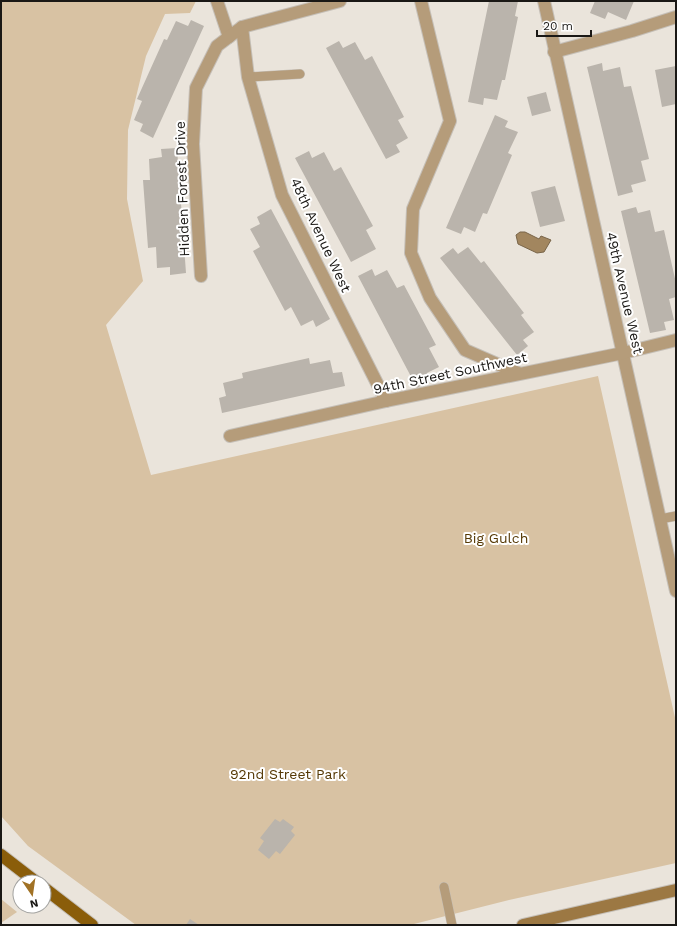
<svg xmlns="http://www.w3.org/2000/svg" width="677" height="926" font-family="'Work Sans',sans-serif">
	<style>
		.green { fill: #d8c2a3 }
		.water { fill: #a2865f; stroke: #796549 }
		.building { fill: #bab4ac }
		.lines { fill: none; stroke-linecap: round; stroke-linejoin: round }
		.lane-casing { stroke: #c5bfb7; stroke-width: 10 }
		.street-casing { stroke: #c5bfb7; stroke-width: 14 }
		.secondary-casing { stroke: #c5bfb7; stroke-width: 14 }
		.primary-casing { stroke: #c5bfb7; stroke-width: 14 }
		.lane { stroke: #b59c7a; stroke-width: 9 }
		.street { stroke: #b59c7a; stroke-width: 12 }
		.secondary { stroke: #9c7843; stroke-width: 12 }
		.primary { stroke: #8a5d0a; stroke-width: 12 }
		.labels { text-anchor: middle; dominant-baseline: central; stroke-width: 4; stroke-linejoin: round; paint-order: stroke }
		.street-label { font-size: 14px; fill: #1a1815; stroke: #fff }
		.park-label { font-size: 14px; fill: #553804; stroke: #fff }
	</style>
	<rect width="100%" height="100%" fill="#eae4db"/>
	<g class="green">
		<path d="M1,1h195l-6,12 -25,1 -19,42 -18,74 -1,69 16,82 -37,44 45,150 447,-99 78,346v141l-167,37 -99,25h-274l-108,-79 -27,-30z"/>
		<path d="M1,899l16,13 -16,11z"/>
	</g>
	<path class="water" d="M520,232h5l14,7 2,-3 10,4 -7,12 -7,1 -19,-9 -2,-9z"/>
	<g class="building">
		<path d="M489,1h29l-3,15 3,1 -13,63h-3l-5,20 -13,-2 -1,7 -15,-3z"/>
		<path d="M595,1h39l-8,19 -18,-8 -3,7 -15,-6z"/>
		<path d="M191,20l13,6 -51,112 -13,-7 3,-7 -9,-4 8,-19 -5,-2 27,-60 3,1 9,-19 12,5z"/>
		<path d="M339,41l4,7 12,-6 10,18 7,-4 32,61 -6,3 10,18 -12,7 4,7 -14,7 -60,-111z"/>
		<path d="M602,63l1,8 17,-4 4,20 7,-1 18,73 -8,2 5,20 -15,4 2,7 -15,4 -31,-129z"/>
		<path d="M676,66v38l-14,3 -7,-37z"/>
		<path d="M546,92l5,19 -19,5 -5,-19z"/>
		<path d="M495,115l13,6 -3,6 13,5 -10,21 4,2 -25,59 -4,-1 -8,19 -11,-5 -3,7 -15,-6z"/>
		<path d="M177,148l9,125 -16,2v-8l-13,1 -1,-21 -8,1 -5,-68h7l-1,-21 13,-2 -1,-8z"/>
		<path d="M309,151l3,7 12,-6 10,19 7,-4 32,59 -7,4 10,19 -25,13 -56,-104z"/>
		<path d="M555,186l10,35 -25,6 -9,-35z"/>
		<path d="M636,207l2,6 12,-3 5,22 9,-2 12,53v14l-7,2 5,21 -10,2 2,8 -16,3 -29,-122z"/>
		<path d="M271,209l59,110 -14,8 -3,-7 -12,6 -10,-19 -6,4 -32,-60 7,-4 -10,-18 10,-5 -3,-7z"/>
		<path d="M468,247l13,16 3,-2 40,52 -3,2 13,17 -11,8 5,6 -11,9 -77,-97 13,-10 5,6z"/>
		<path d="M372,269l3,7 12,-6 10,18 7,-3 32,60 -7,3 10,19 -12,6 4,7 -14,8 -59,-112z"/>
		<path d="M309,358l1,6 20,-4 3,13 9,-1 3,14 -123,27 -3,-15 7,-2 -3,-13 20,-5 -1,-5z"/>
		<path d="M275,819l5,3 3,-3 11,8 -3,4 4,4 -15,19 -4,-3 -7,8 -11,-9 6,-9 -4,-3z"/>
		<path d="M190,919l9,6h-13z"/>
	</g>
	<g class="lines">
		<g class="lane-casing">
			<g id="lane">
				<path d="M248,77l52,-3"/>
				<path d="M660,519l16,-3"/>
				<path d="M444,887l8,38"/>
			</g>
		</g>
		<g class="street-casing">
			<g id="street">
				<path d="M217,1l12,36"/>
				<path d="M421,1l29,120 -37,88 -2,44 19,45 35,52 53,23"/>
				<path d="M544,1l132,590"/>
				<path d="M242,27l6,50 34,118 104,206"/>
				<path d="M554,52l78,-21 44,-14"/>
				<path d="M201,276l-8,-132 3,-56 21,-42 25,-19 98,-26"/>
				<path d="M230,436l156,-35 237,-48 53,-13"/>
			</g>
		</g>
		<g class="secondary-casing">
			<path id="secondary" d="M523,925l153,-35"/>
		</g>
		<g class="primary-casing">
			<g id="primary">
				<path d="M1,855l35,27"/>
				<path d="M44,888l48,37"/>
			</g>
		</g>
		<use href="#lane" class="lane"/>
		<use href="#street" class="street"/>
		<use href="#secondary" class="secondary"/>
		<use href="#primary" class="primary"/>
	</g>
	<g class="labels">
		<g class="street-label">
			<text transform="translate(182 189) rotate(-92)">Hidden Forest Drive</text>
			<text transform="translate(321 235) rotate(65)">48th Avenue West</text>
			<text transform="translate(625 293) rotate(77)">49th Avenue West</text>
			<text transform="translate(450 373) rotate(-12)">94th Street Southwest</text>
		</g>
		<g class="park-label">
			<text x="496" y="538">Big Gulch</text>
			<text x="288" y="774">92nd Street Park</text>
		</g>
	</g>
	<rect width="677" height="926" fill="none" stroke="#1a1815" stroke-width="4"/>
	<g transform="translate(32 894) rotate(167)"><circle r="19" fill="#ffffff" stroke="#a3a3a1"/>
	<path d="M0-3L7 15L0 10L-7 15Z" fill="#a17225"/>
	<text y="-6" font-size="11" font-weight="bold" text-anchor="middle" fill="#1a1815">N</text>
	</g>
	<path d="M537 30v6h54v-6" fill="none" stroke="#1a1815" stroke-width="2"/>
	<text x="543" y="30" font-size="12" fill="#1a1815" stroke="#ffffff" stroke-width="3" paint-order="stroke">20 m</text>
</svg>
